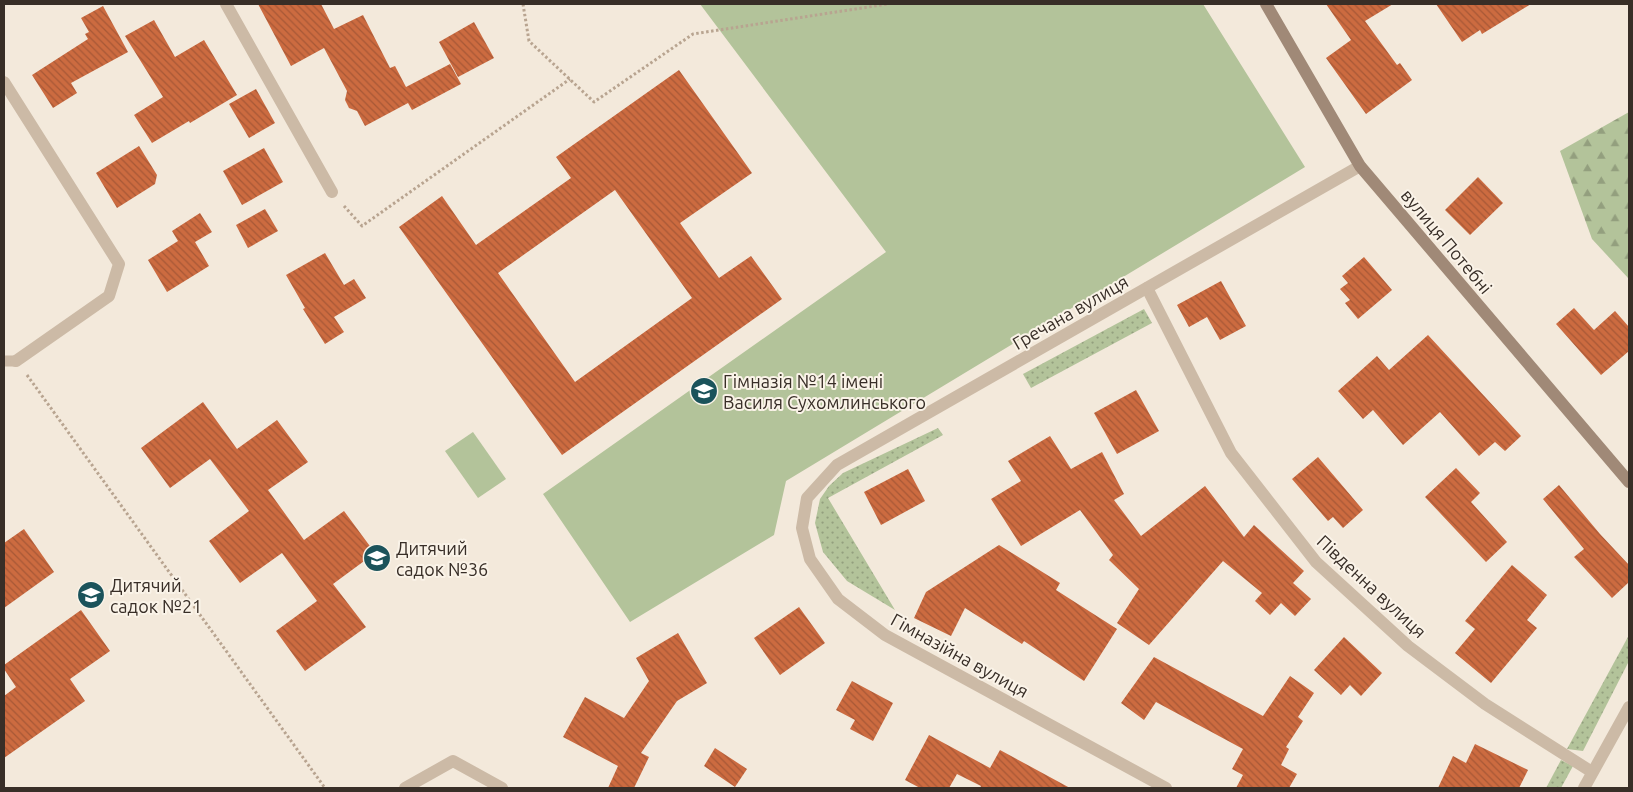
<svg xmlns="http://www.w3.org/2000/svg" width="1633" height="792" font-family="Ubuntu,sans-serif">
	<style>
		.grass { fill: url(#grass-dots) }
		.forest { fill: url(#forest-firs) }
		.green { fill: #b3c39a }
		.building { fill: url(#building-back-hatch); fill-rule: evenodd }
		.lines { fill: none; stroke-linecap: round; stroke-linejoin: round }
		.path { stroke: #b8a490; stroke-width: 3; stroke-dasharray: 2.5 2.5; stroke-linecap: butt }
		.lane { stroke: #ccbaa6; stroke-width: 11 }
		.street { stroke: #ccbaa6; stroke-width: 12 }
		.secondary { stroke: #a08977; stroke-width: 12 }
		.labels { text-anchor: middle; dominant-baseline: central; stroke-width: 4; stroke-linejoin: round; paint-order: stroke }
		.street-label { font-size: 18px; fill: #382e27; stroke: #faf3e8 }
		.poi-label { font-size: 18px; fill: #382e27; stroke: #faf3e8; text-anchor: start }
	</style>
	<defs>
		<pattern id="grass-dots" width="8" height="8" patternUnits="userSpaceOnUse" patternTransform="scale(1.25)"><rect width="8" height="8" fill="#b3c39a"/><path d="M2 2h.1M6 6h.1" fill="none" stroke="#939f7e" stroke-width="1.8" stroke-linecap="round"/></pattern>
		<pattern id="forest-firs" width="22" height="20" patternUnits="userSpaceOnUse" patternTransform="scale(1.25)"><rect width="22" height="20" fill="#b3c39a"/><path d="M5 1l3.5 6h-7zM16 11l3.5 6h-7z" fill="#939f7e"/></pattern>
		<pattern id="building-back-hatch" width="6" height="6" patternUnits="userSpaceOnUse" patternTransform="scale(1.25)"><rect width="6" height="6" fill="#cc6b40"/><path d="M-1 5l2 2M0 0l6 6M5-1l2 2" fill="none" stroke="#a75836"/></pattern>
	</defs>
	<rect width="100%" height="100%" fill="#f3e9db"/>
	<g class="grass">
		<path d="M1144,309l8,14 -121,65 -8,-14z"/>
		<path d="M938,428l5,7 -115,63 67,112 -48,-29 -24,-29 -8,-29 5,-24 9,-13 14,-13z"/>
		<path d="M1629,635v26l-46,90 -16,-2z"/>
		<path d="M1561,760l12,6 -12,22h-15z"/>
	</g>
	<path class="forest" d="M1629,112v167l-37,-40 -32,-88z"/>
	<g class="green">
		<path d="M700,4h503l102,163 -519,314 -12,54 -144,87 -87,-128 343,-242z"/>
		<path d="M473,432l33,47 -28,19 -33,-47z"/>
	</g>
	<g class="building">
		<path d="M258,4h63l13,25 29,-14 27,53 5,-2 11,21 44,-23 11,20 -49,26 -4,-7 -43,23 -8,-15 -8,-3 -4,-8 2,-9 -23,-43 -33,18z"/>
		<path d="M1326,4h67l-28,17 32,44 3,-2 12,17 -46,34 -40,-56 25,-18z"/>
		<path d="M1436,4h95l-49,30 -2,-4 -18,12z"/>
		<path d="M103,6l25,46 -57,31 6,10 -24,15 -21,-33 56,-36 -3,-5 4,-2 -8,-14z"/>
		<path d="M154,20l21,37 29,-17 33,55 -47,28 -1,-2 -37,22 -18,-28 29,-18 -38,-61z"/>
		<path d="M474,22l20,36 -36,19 -19,-35z"/>
		<path d="M679,70l73,103 -72,50 39,55 32,-22 31,43 -220,156 -163,-228 43,-31 34,49 95,-67 -15,-21zM615,190l77,108 -117,84 -77,-109z"/>
		<path d="M256,89l19,34 -26,15 -20,-34z"/>
		<path d="M139,146l18,29 -2,9 -38,24 -21,-35z"/>
		<path d="M264,148l19,34 -41,23 -19,-34z"/>
		<path d="M1478,177l25,26 -33,32 -25,-25z"/>
		<path d="M265,209l13,22 -30,17 -12,-23z"/>
		<path d="M200,213l12,19 -17,10 14,24 -42,26 -19,-32 30,-19 -6,-10z"/>
		<path d="M325,253l19,32 10,-6 12,19 -32,19 10,15 -19,12 -22,-35 2,-1 -19,-33z"/>
		<path d="M1364,257l28,33 -34,29 -13,-16 5,-3 -10,-11 8,-6 -6,-7z"/>
		<path d="M1221,281l25,45 -26,14 -13,-23 -18,10 -12,-22z"/>
		<path d="M1574,308l20,22 21,-19 14,16v24l-28,24 -45,-51z"/>
		<path d="M1428,335l93,101 -16,15 -10,-9 -16,14 -39,-44 -37,33 -30,-35 -10,9 -25,-28 39,-35 12,14z"/>
		<path d="M1136,390l23,41 -42,23 -23,-41z"/>
		<path d="M203,402l34,47 40,-29 31,42 -40,28 36,50 40,-29 31,42 -42,31 33,43 -61,44 -29,-40 41,-30 -35,-48 -42,30 -31,-42 40,-30 -39,-52 -40,29 -29,-40z"/>
		<path d="M1050,436l21,33 31,-17 22,42 -10,6 27,36 64,-50 39,51 10,-12 50,46 -11,12 18,16 -16,17 -14,-13 -11,12 -15,-14 7,-8 -39,-32 -74,84 -32,-22 22,-34 -30,-29 4,-5 -33,-45 -59,36 -30,-47 30,-18 -13,-20z"/>
		<path d="M1318,457l45,53 -20,18 -10,-11 -5,4 -36,-42z"/>
		<path d="M1456,468l24,25 -9,9 36,40 -21,20 -61,-65z"/>
		<path d="M908,469l17,32 -44,24 -17,-33z"/>
		<path d="M1559,485l41,49 29,31v17l-17,16 -38,-41 10,-8 -41,-50z"/>
		<path d="M24,529l30,43 -50,36v-65z"/>
		<path d="M999,545l61,38 -4,7 61,39 -33,52 -60,-40 -2,3 -57,-36 -14,28 -37,-18 12,-26z"/>
		<path d="M1512,565l35,30 -20,25 10,8 -46,55 -36,-30 20,-24 -10,-8z"/>
		<path d="M799,607l26,36 -45,32 -26,-37z"/>
		<path d="M81,610l29,41 -40,28 15,22 -81,57v-62l12,-9 -12,-18v-4z"/>
		<path d="M678,633l29,50 -30,18 -36,52 8,4 -15,31h-26l10,-22 -55,-29 22,-40 39,21 25,-37 -13,-23z"/>
		<path d="M1344,637l38,36 -21,23 -11,-11 -9,10 -27,-25z"/>
		<path d="M1154,657l109,59 27,-40 24,17 -16,24 5,4 -17,26 3,2 -8,16 16,9 -8,14h-53l7,-13 -11,-6 11,-20 -87,-47 -12,18 -23,-17z"/>
		<path d="M852,681l41,22 -20,38 -23,-12 5,-9 -19,-10z"/>
		<path d="M929,735l61,33 10,-18 70,38h-90l1,-2 -24,-12 -8,14h-29l-15,-8z"/>
		<path d="M1475,744l53,26 -9,18h-81l15,-32 13,7z"/>
		<path d="M715,748l32,21 -12,18 -31,-21z"/>
	</g>
	<g class="lines">
		<g class="path">
			<path d="M523,4l6,37 65,61 99,-68 195,-30"/>
			<path d="M344,206l18,20 208,-147"/>
			<path d="M27,375l298,413"/>
		</g>
		<path class="lane" d="M4,361h12"/>
		<g class="street">
			<path d="M226,4l106,188"/>
			<path d="M4,82l115,182 -10,32 -93,65"/>
			<path d="M1147,288l84,165 85,109 92,84 77,58 107,68"/>
			<path d="M405,788l48,-27 49,27"/>
			<path d="M1166,788l-281,-153 -47,-36 -28,-40 -8,-31 5,-30 30,-33 523,-299"/>
			<path d="M1584,788l45,-81"/>
		</g>
		<path class="secondary" d="M1266,4l94,162 269,316"/>
	</g>
	<defs>
		<g id="school-disc" transform="scale(1.4375)"><circle r="9.5" fill="#1b535b" stroke="#faf3e8"/><path d="M0-5L7-2L0 1L-7-2ZM-4 1L0 2.5L4 1V4Q0 6-4 4Z" fill="#fff"/></g>
	</defs>
	<g fill-rule="evenodd">
		<use href="#school-disc" x="704" y="391"/>
		<use href="#school-disc" x="377" y="558"/>
		<use href="#school-disc" x="91" y="595"/>
	</g>
	<g class="labels">
		<g class="street-label">
			<text transform="translate(1447 241) rotate(50)">вулиця Потебні</text>
			<text transform="translate(1070 312) rotate(-30)">Гречана вулиця</text>
			<text transform="translate(1372 586) rotate(43)">Південна вулиця</text>
			<text transform="translate(960 655) rotate(29)">Гімназійна вулиця</text>
		</g>
		<g class="poi-label">
			<text x="723" y="381">Гімназія №14 імені<tspan x="723" dy="21">Василя Сухомлинського</tspan></text>
			<text x="396" y="548">Дитячий<tspan x="396" dy="21">садок №36</tspan></text>
			<text x="110" y="585">Дитячий<tspan x="110" dy="21">садок №21</tspan></text>
		</g>
	</g>
	<rect width="1633" height="792" fill="none" stroke="#382e27" stroke-width="10"/>
</svg>
